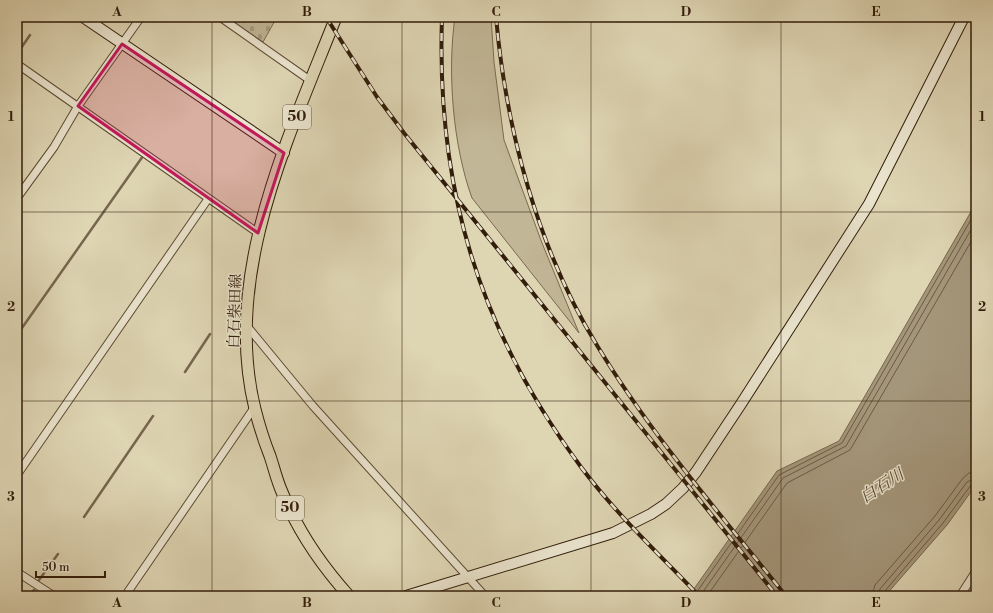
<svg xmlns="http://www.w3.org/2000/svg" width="993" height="613" font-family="'Libre Bodoni','Noto Serif JP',serif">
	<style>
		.grass { fill: #c1b696; stroke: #7a6a50 }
		.cemetery { fill: url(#cemetery-stones); stroke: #7a6a50 }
		.water { fill: #a4967a; stroke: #76664d }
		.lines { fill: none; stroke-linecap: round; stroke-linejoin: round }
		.shore { stroke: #6b5a42; stroke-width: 1 }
		.stream { stroke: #76664d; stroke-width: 2.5 }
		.street-casing { stroke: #5d4b34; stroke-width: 9 }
		.secondary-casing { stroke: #321d0a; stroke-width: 12 }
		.primary-casing { stroke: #321d0a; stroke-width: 13 }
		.street { stroke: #eae4ce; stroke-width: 7 }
		.secondary { stroke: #eae4ce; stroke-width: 10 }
		.primary { stroke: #ded5b3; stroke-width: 11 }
		.rail-casing { stroke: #321d0a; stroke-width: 4 }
		.rail { stroke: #eae4ce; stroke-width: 2.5; stroke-dasharray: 8; stroke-linecap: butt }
		.marked { fill: #c2185b; fill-opacity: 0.2; stroke: #c2185b; stroke-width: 3; stroke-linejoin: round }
		.grid { fill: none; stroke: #321d0a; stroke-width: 1; stroke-opacity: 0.55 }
		.labels { text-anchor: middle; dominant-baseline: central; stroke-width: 3; stroke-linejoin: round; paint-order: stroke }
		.shield { fill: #eae4ce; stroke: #695945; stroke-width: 1 }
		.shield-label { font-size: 14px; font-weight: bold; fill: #321d0a }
		.street-label { font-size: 15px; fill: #321d0a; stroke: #eae4ce }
		.water-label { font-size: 16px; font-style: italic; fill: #5a4731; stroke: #eae4ce }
		.neatline { fill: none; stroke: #321d0a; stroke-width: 1.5 }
		.grid-label { font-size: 13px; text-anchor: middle; font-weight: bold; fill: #321d0a }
	</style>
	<defs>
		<pattern id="cemetery-stones" width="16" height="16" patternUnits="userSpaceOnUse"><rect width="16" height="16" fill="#c1b696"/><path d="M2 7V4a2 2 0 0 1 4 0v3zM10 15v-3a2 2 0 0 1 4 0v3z" fill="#a69c80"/></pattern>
	</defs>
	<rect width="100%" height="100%" fill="#ded5b3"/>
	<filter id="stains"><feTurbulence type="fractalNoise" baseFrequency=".005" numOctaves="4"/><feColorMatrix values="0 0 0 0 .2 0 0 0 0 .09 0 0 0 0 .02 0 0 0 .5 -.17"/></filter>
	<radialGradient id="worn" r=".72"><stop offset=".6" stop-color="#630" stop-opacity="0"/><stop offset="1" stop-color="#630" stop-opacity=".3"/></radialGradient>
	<path class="grass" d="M455,17h36l3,45 10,78 38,103 37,90 -107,-135c-19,-52 -25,-126 -17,-181z"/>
	<path class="cemetery" d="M226,17h51l-14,25z"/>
	<path class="water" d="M976,203v282l-29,40 -62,71h-196l88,-125 62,-30z"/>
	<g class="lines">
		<g class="shore">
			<path d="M694,596l85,-121 63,-32 134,-232"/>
			<path d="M700,596l83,-118 63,-32 130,-225"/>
			<path d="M707,596l80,-113 63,-33 126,-217"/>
			<path d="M872,596l3,-11 60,-69 28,-38 6,-5 7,-1"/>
			<path d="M878,596l2,-7 59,-69 28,-38 9,-4"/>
			<path d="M883,596l1,-4 59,-69 28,-38 5,-2"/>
		</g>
		<g class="stream">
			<path d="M17,54l13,-19"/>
			<path d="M17,335l126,-179"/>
			<path d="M185,372l25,-38"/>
			<path d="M84,517l69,-101"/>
			<path d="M39,580l19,-26"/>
			<path d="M30,596l4,-6"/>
		</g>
		<g class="street-casing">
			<g id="street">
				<path d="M220,17l91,64"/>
				<path d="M17,64l241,169"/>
				<path d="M17,198l37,-51 24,-41 63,-89"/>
				<path d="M247,326l66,80 172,190"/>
				<path d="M17,475l191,-276"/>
				<path d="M17,572l37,24"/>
				<path d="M125,596l129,-188"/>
				<path d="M960,596l16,-25"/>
			</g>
		</g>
		<g class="secondary-casing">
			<g id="secondary">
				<path d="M83,17l201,136"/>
				<path d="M406,596l207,-63 38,-19 15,-10 17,-16 13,-16 45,-68 128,-200 95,-187"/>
			</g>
		</g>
		<g class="primary-casing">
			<path id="primary" d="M336,17c-48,122 -114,258 -81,392 4,16 9,32 15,47 4,12 7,25 12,36 15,37 40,74 67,104"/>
		</g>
		<use href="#street" class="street"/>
		<use href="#secondary" class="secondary"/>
		<use href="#primary" class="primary"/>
		<g class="rail-casing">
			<g id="rail">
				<path d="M326,17l51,80 27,36 373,463"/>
				<path d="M442,17c-6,171 37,313 139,450 35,47 78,87 118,129"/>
				<path d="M496,17c10,113 42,233 102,330 54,89 123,168 188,249"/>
			</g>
		</g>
		<use href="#rail" class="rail"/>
	</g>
	<path class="marked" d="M122,44l162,109 -26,80 -180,-127z"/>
	<path class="grid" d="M212,17v579M402,17v579M591,17v579M781,17v579M17,212h959M17,401h959"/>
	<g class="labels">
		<g class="shield">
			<rect x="283" y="105" width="28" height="24" rx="3"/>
			<rect x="276" y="496" width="28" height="24" rx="3"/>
		</g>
		<g class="shield-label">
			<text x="297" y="117">50</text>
			<text x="290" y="508">50</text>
		</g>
		<g class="street-label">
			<text transform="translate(235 311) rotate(-88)">白石柴田線</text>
		</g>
		<g class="water-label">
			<text transform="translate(882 486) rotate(-33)">白石川</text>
		</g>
	</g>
	<rect width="993" height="613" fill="none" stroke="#ded5b3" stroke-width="44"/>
	<path d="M36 571v6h69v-6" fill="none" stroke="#321d0a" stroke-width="2"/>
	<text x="42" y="571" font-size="12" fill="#321d0a" stroke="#eae4ce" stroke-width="3" paint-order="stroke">50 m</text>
	<rect x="22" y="22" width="949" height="569" class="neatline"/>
	<g class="grid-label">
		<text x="117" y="16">A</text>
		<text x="307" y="16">B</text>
		<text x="496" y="16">C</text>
		<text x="686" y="16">D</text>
		<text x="876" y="16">E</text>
		<text x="11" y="121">1</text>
		<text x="982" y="121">1</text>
		<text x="11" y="311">2</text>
		<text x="982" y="311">2</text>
		<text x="11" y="501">3</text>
		<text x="982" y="501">3</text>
		<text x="117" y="607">A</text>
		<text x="307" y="607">B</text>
		<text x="496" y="607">C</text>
		<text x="686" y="607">D</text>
		<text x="876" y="607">E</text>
	</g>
	<rect width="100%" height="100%" filter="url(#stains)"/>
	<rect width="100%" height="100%" fill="url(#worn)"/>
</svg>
